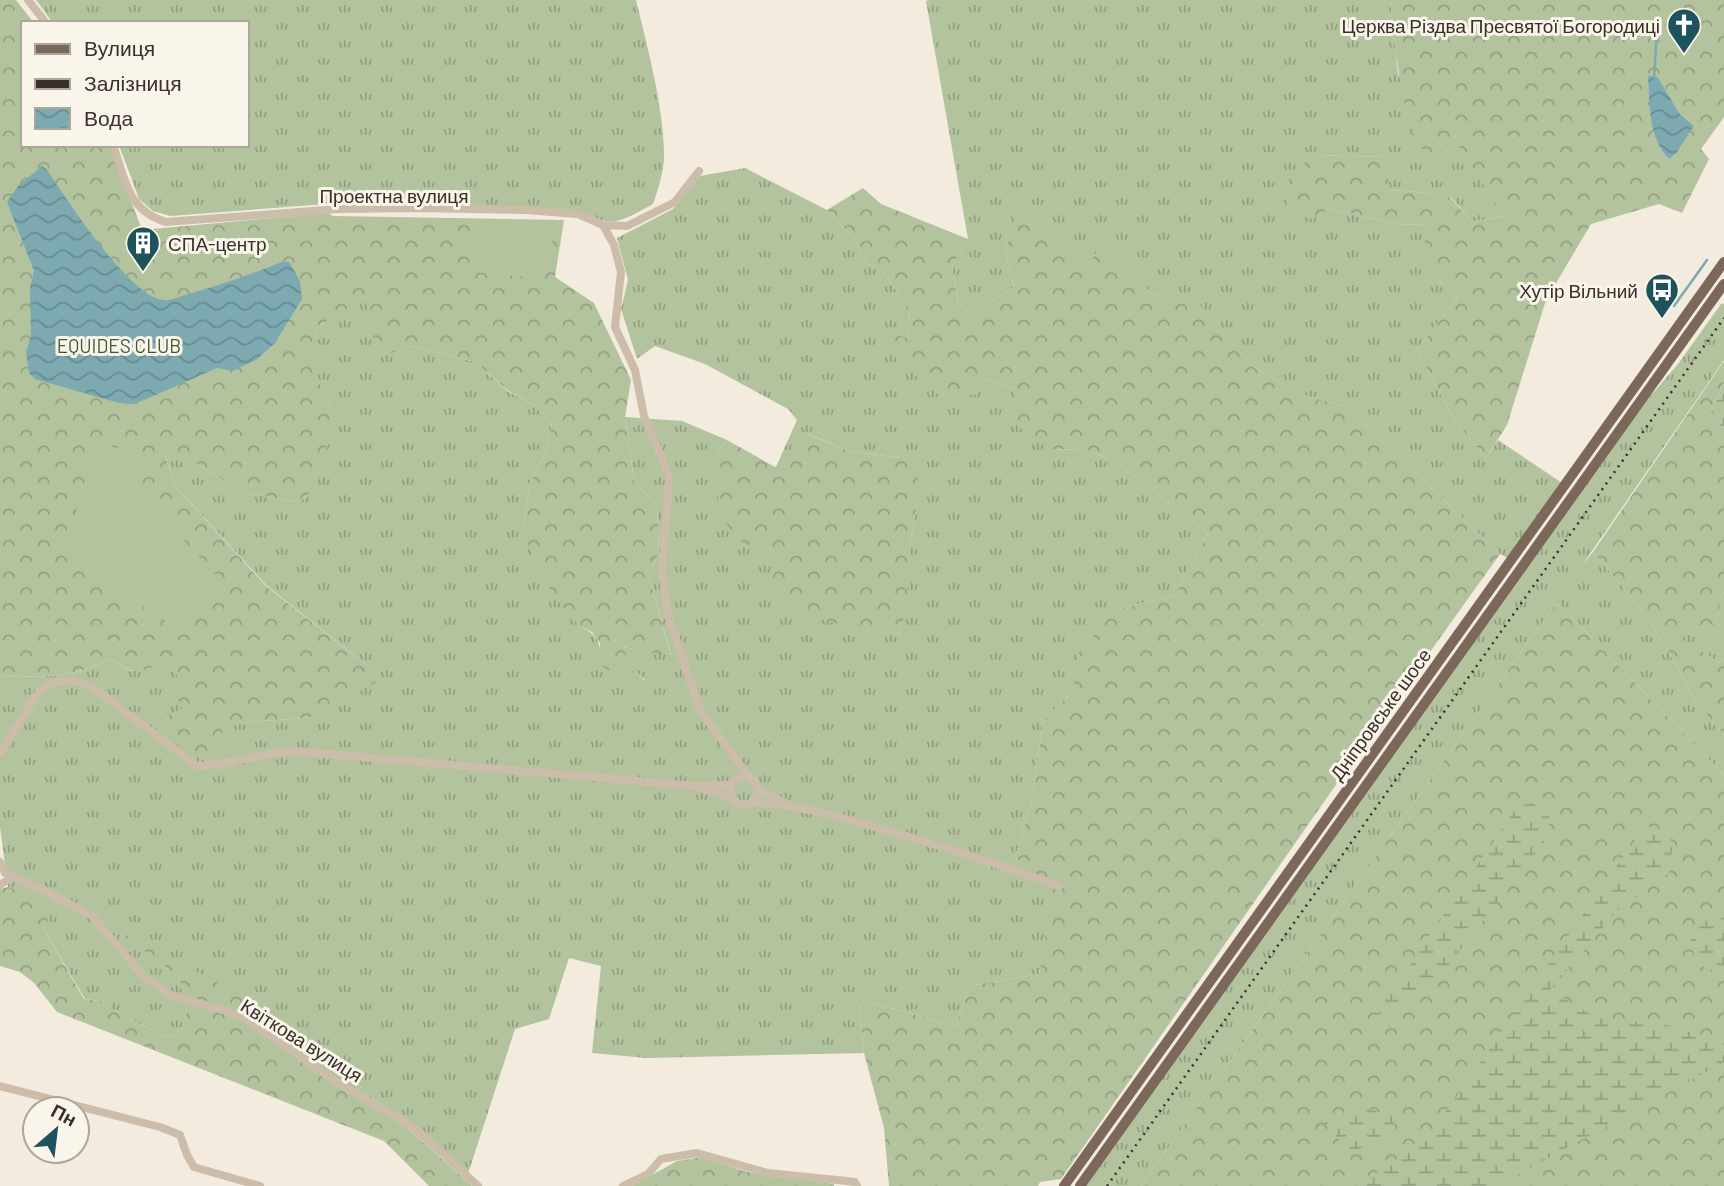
<svg xmlns="http://www.w3.org/2000/svg" width="1724" height="1186" font-family="Barlow,sans-serif">
	<style>
		.grass { fill: url(#grass-tufts) }
		.forest { fill: url(#forest-crowns); fill-rule: evenodd }
		.wetland { fill: url(#wetland-marsh) }
		.pitch { fill: #b3c39e }
		.water { fill: url(#water-waves) }
		.lines { fill: none; stroke-linecap: round; stroke-linejoin: round }
		.stream { stroke: #7daab1; stroke-width: 2.5 }
		.minor { stroke: #ccbdaa; stroke-width: 8 }
		.major { stroke: #7b685a; stroke-width: 10 }
		.rail { stroke: #393029; stroke-width: 2.5; stroke-dasharray: 2 5; stroke-linecap: butt }
		.labels { text-anchor: middle; dominant-baseline: central; stroke-width: 6; stroke-linejoin: round; paint-order: stroke }
		.poi-label { font-size: 19px; fill: #393029; stroke: #faf5eb; text-anchor: end }
		.street-label { font-size: 19px; fill: #393029; stroke: #faf5eb }
		.park-label { font-size: 19px; fill: #44582d; stroke: #faf5eb }
	</style>
	<defs>
		<pattern id="grass-tufts" width="24" height="20" patternUnits="userSpaceOnUse" patternTransform="scale(1.75)"><rect width="24" height="20" fill="#b3c39e"/><path d="M3 7l-1-3M5 7V3M7 7l1-3M15 17l-1-3M17 17v-4M19 17l1-3" fill="none" stroke="#939f81"/></pattern>
		<pattern id="forest-crowns" width="20" height="18" patternUnits="userSpaceOnUse" patternTransform="scale(1.75)"><rect width="20" height="18" fill="#b3c39e"/><path d="M2 6a3 3 0 1 1 6 0M12 15a3 3 0 1 1 6 0" fill="none" stroke="#939f81"/></pattern>
		<pattern id="wetland-marsh" width="20" height="14" patternUnits="userSpaceOnUse" patternTransform="scale(1.75)"><rect width="20" height="14" fill="#b3c39e"/><path d="M1 5h8M5 5V1M11 12h8M15 12V8" fill="none" stroke="#939f81"/></pattern>
		<pattern id="water-waves" width="16" height="10" patternUnits="userSpaceOnUse" patternTransform="scale(1.75)"><rect width="16" height="10" fill="#7daab1"/><path d="M0 5q4-4 8 0t8 0" fill="none" stroke="#678b90"/></pattern>
	</defs>
	<rect width="100%" height="100%" fill="#f3ebde"/>
	<g class="grass">
		<path d="M36,0h600c11,45 27,105 28,151 1,17 -5,36 -11,53 -40,22 -38,22 -82,6l-219,-8 -182,14 -17,-5 -14,-12 -20,-54h128v-122h-194z"/>
		<path d="M929,0h461l8,73 31,81 30,-8 45,70 -32,6 -21,-25 -15,4 -6,-8 -43,-3v-33l-73,-2 15,54 69,15 28,1 -1,43 32,30 -40,52 38,71 31,37 12,-18 67,45 -53,75 -12,-6 -153,-147 -43,-12 -51,-28 -60,-69 -42,-4 -48,-49 -19,26 -70,-43 -9,21 9,38 -34,22 -11,4 -11,-10 -6,-37 16,-27 -42,-238z"/>
		<path d="M745,168l82,42 29,31 9,21 19,11 26,37 -2,29 76,40 31,11 38,59 34,1 29,12 92,71 -33,62 -60,15 -42,81 -30,30 -11,80 -17,56 39,37 -15,80 -69,12 -15,40 -76,-21 -20,-3 5,51 -218,5 -54,-5 9,-87 -32,-8 -20,61 -34,10 -49,151 -105,-93 -69,-56 -177,-102 64,48 8,34 -7,23 -15,3 -50,-26 -10,-9 -20,-3 -42,-71 13,-26 -48,-15 -8,-60v-150c38,-1 76,2 109,-18 8,3 14,8 21,11 10,3 21,-2 30,-5l16,7 15,33 -40,19 70,5 27,-7 60,-4 61,-51 -102,-81 -92,-100 -10,-32h13l68,39 53,9 14,-11 18,-86 -23,-42 10,-37 47,-28 27,55 22,-7 61,16 34,30 24,12 19,19 -6,29 -16,30 -7,48 56,96c15,7 22,13 21,30l-7,4 40,25 12,-5 -14,-12 -9,-21 49,8 -22,-79 10,-23 -2,-47 -23,-25 -9,-64 57,4 45,19 -11,16 51,90 15,16 -1,41c41,17 75,27 119,31l10,-91 8,-45 -18,-40 -51,-7 -41,-17 -32,33 21,-47 -9,-11 -83,-45 -50,-18 -18,13 -16,-50 7,-29 -11,-42 56,-29 27,-33z"/>
		<path d="M1721,304h3v56l-141,204 10,-12 48,57 25,38 29,53 29,35v40l-167,-173 -416,584h-61l536,-750 62,-72z"/>
		<path d="M1724,591v68l-5,4 -43,-28 39,-12z"/>
	</g>
	<g class="forest">
		<path d="M0,0h16l18,23h-11v122h87l32,85 185,-17 6,3 231,4 -9,57 39,26 37,77 -6,37 9,64 23,25 2,47 -10,23 22,80 -48,-9 8,21 14,13 -12,4 -41,-25 8,-4v-13l-8,-11 -13,-6 -27,-33 -16,-28 -13,-35 7,-48 16,-30 6,-29 -19,-19 -23,-12 -35,-30 -61,-16 -22,7 -17,-8 -10,-46 -47,27 -9,37 22,42 -8,68 -10,18 -14,11 -53,-9 -68,-39 -13,1 10,31 91,100 103,81 12,13 -73,38 -60,4 -26,7 4,18 -36,8 -40,-31 40,-19 -15,-5 3,-20 -2,-7 -16,-8c-9,3 -20,8 -29,5 -8,-3 -14,-8 -22,-11 -34,20 -71,17 -109,18z"/>
		<path d="M1390,0h334v117l-23,32 8,10 -27,54 -23,-9 -68,20 -45,76 -39,125 -21,33 -31,-37 -38,-71 40,-52 -32,-30v-43l-27,-1 -69,-15 -19,10 -24,-16 3,-26 25,-22 74,2v33l42,3 6,8 14,-4 22,25 32,-6 -45,-69 -30,7c-26,-11 -36,-125 -39,-154zM1648,77h10l21,36 15,13 -25,33c-21,-21 -20,-55 -21,-82z"/>
		<path d="M863,188l18,16 87,35 -16,27 6,37 11,10 11,-4 34,-22 -9,-38 9,-21 2,-20 68,62 19,-26 48,50 42,3 60,70 51,28 43,12 153,147 -121,169 -318,456 -21,3 -2,4h-149l-5,-58 -20,-75 -5,-51 20,3 76,21 15,-40 69,-12 14,-80 -38,-37 17,-56 11,-80 30,-30 5,-37 37,-44 60,-15 33,-62 -92,-71 -29,-12 -34,-1 -41,-27 3,-32 -31,-11 -7,15 -34,5 -56,-49 6,-17 15,6 2,-29 -26,-37 -19,-11 -9,-21 -29,-31z"/>
		<path d="M1724,361v22l-13,28 1,9 12,8v163l-9,32 -38,12 42,28 5,-4v76l-29,-35 -29,-53 -25,-38 -48,-57z"/>
		<path d="M807,434l42,17 51,7 18,11v29l-8,45 -3,57 -7,34 -36,-3 -47,-13 -36,-15 -12,-20 12,-22 -14,-15 -23,-1 -25,-29 -3,-60 11,-16 48,27z"/>
		<path d="M1557,602l167,173v411h-583z"/>
		<path d="M8,887l49,15 -14,26 41,71 22,3 9,9 50,26 15,-3 7,-23 -8,-34 -69,-51 108,57 74,48 69,56 111,99h-43l-45,-45 -327,-129 -23,-29 -14,-11 -20,-6v-77z"/>
		<path d="M701,1157l46,15 87,12v2h-202l45,-25z"/>
	</g>
	<g class="wetland">
		<path d="M1724,383v45l-12,-8 -1,-9z"/>
		<path d="M1532,803l17,13 -1,21 -112,144 -78,61 160,-237z"/>
		<path d="M1645,826l24,6 3,17 -3,24 -51,37 -68,80 45,27 78,9 51,19v17l-227,124h-141l69,-45z"/>
		<path d="M1706,917l18,3v49l-17,1 -12,-11 -5,-18z"/>
		<path d="M1368,1109l26,7 1,24 -45,11 -29,-31z"/>
	</g>
	<g class="pitch">
		<path d="M472,222l87,2 -21,54 -67,-6z"/>
		<path d="M97,442l44,13 1,41 78,83 -34,55 -123,-79z"/>
	</g>
	<g class="water">
		<path d="M1648,76l10,1 21,36 15,13 -18,27 -7,6c-21,-21 -20,-55 -21,-83z"/>
		<path d="M42,166l5,4c20,29 82,127 117,130 6,1 15,-3 21,-5 33,-9 65,-20 97,-33h7l11,19 2,18 -27,44 -19,17 -24,11 -15,-3 -82,36 -16,-1 -84,-24 -6,-6 -3,-22 5,-14 -1,-49 4,-17 -27,-69 11,-16z"/>
	</g>
	<g class="lines">
		<g class="stream">
			<path d="M1654,77l4,-60"/>
			<path d="M1674,306l33,-46"/>
		</g>
		<g class="minor">
			<path d="M28,0l18,23"/>
			<path d="M113,145c12,34 15,66 53,77l173,-13 79,-1 106,2 54,4 25,11 24,1 48,-24 24,-31"/>
			<path d="M603,225l11,20 7,27 -6,55 20,43 9,46 25,60 -7,95 6,43 32,96 52,71"/>
			<path d="M0,753l40,-63 11,-7 18,-3 22,6 106,80c32,0 63,-13 95,-15l402,35 37,-1"/>
			<circle cx="744" cy="791" r="14"/>
			<path d="M700,788l32,11"/>
			<path d="M757,789l27,13"/>
			<path d="M753,802c43,3 84,14 126,26 61,17 120,37 180,58"/>
			<path d="M0,862l5,11 41,18 46,25 52,61 29,19 60,17 17,9 82,57 85,51 61,56"/>
			<path d="M0,885l12,-8"/>
			<path d="M0,1086l160,41 20,8 7,20 7,12 66,19"/>
			<path d="M623,1186l25,-12 13,-15 36,-6 71,20 79,8 8,1 2,4"/>
		</g>
		<g class="major">
			<path d="M1064,1186l660,-924"/>
			<path d="M1080,1186l644,-902"/>
		</g>
		<path class="rail" d="M1107,1186l617,-868"/>
	</g>
	<defs>
		<g id="church-pin" transform="scale(1.75)"><path d="M0 17L-7.5 6A9.5 9.5 0 1 1 7.5 6Z" fill="#1e525c" stroke="#faf5eb"/><path d="M-1.2-6h2.4v3.5h3.3v2.4h-3.3V6h-2.4V-.1h-3.3v-2.4h3.3Z" fill="#fff"/></g>
		<g id="building-pin" transform="scale(1.75)"><path d="M0 17L-7.5 6A9.5 9.5 0 1 1 7.5 6Z" fill="#1e525c" stroke="#faf5eb"/><path d="M-4-6H4V6H1V3H-1V6H-4ZM-2.5-4.3h1.7v1.8h-1.7ZM.8-4.3h1.7v1.8H.8ZM-2.5-1h1.7V.8h-1.7ZM.8-1h1.7V.8H.8Z" fill="#fff"/></g>
		<g id="bus-pin" transform="scale(1.75)"><path d="M0 17L-7.5 6A9.5 9.5 0 1 1 7.5 6Z" fill="#1e525c" stroke="#faf5eb"/><path d="M-5-6H5V4H4V6H2V4H-2V6H-4V4H-5ZM-3.5-4V0h7V-4ZM-3.5 1.2v1.5H-2V1.2ZM2 1.2v1.5H3.5V1.2Z" fill="#fff"/></g>
	</defs>
	<g fill-rule="evenodd">
		<use href="#church-pin" x="1684" y="25"/>
		<use href="#building-pin" x="143" y="243"/>
		<use href="#bus-pin" x="1662" y="290"/>
	</g>
	<g class="labels">
		<g class="poi-label">
			<text x="1660" y="25">Церква Різдва Пресвятої Богородиці</text>
			<text x="168" y="243" text-anchor="start">СПА-центр</text>
			<text x="1638" y="290">Хутір Вільний</text>
		</g>
		<g class="street-label">
			<text x="394" y="195">Проектна вулиця</text>
			<text transform="translate(1380 714) rotate(-54)">Дніпровське шосе</text>
			<text transform="translate(302 1040) rotate(32)">Квіткова вулиця</text>
		</g>
		<g class="park-label">
			<text x="119" y="345">EQUIDES CLUB</text>
		</g>
	</g>
	<rect x="21" y="21" width="228" height="126" fill="#faf5eb" stroke="#ada69d" stroke-width="2"/>
	<rect x="35" y="44" width="35" height="10" fill="#7b685a" stroke="#ada69d" stroke-width="2"/>
	<text x="84" y="56" font-size="21" fill="#393029">Вулиця</text>
	<rect x="35" y="79" width="35" height="10" fill="#393029" stroke="#ada69d" stroke-width="2"/>
	<text x="84" y="91" font-size="21" fill="#393029">Залізниця</text>
	<rect x="35" y="108" width="35" height="21" fill="url(#water-waves)" stroke="#ada69d" stroke-width="2"/>
	<text x="84" y="126" font-size="21" fill="#393029">Вода</text>
	<g transform="translate(56 1130) rotate(28)"><circle r="33" fill="#faf5eb" stroke="#ada69d" stroke-width="2"/>
	<path d="M0-5L12 26L0 18L-12 26Z" fill="#1e525c"/>
	<text y="-10" font-size="19" font-weight="bold" text-anchor="middle" fill="#393029">Пн</text>
	</g>
</svg>
